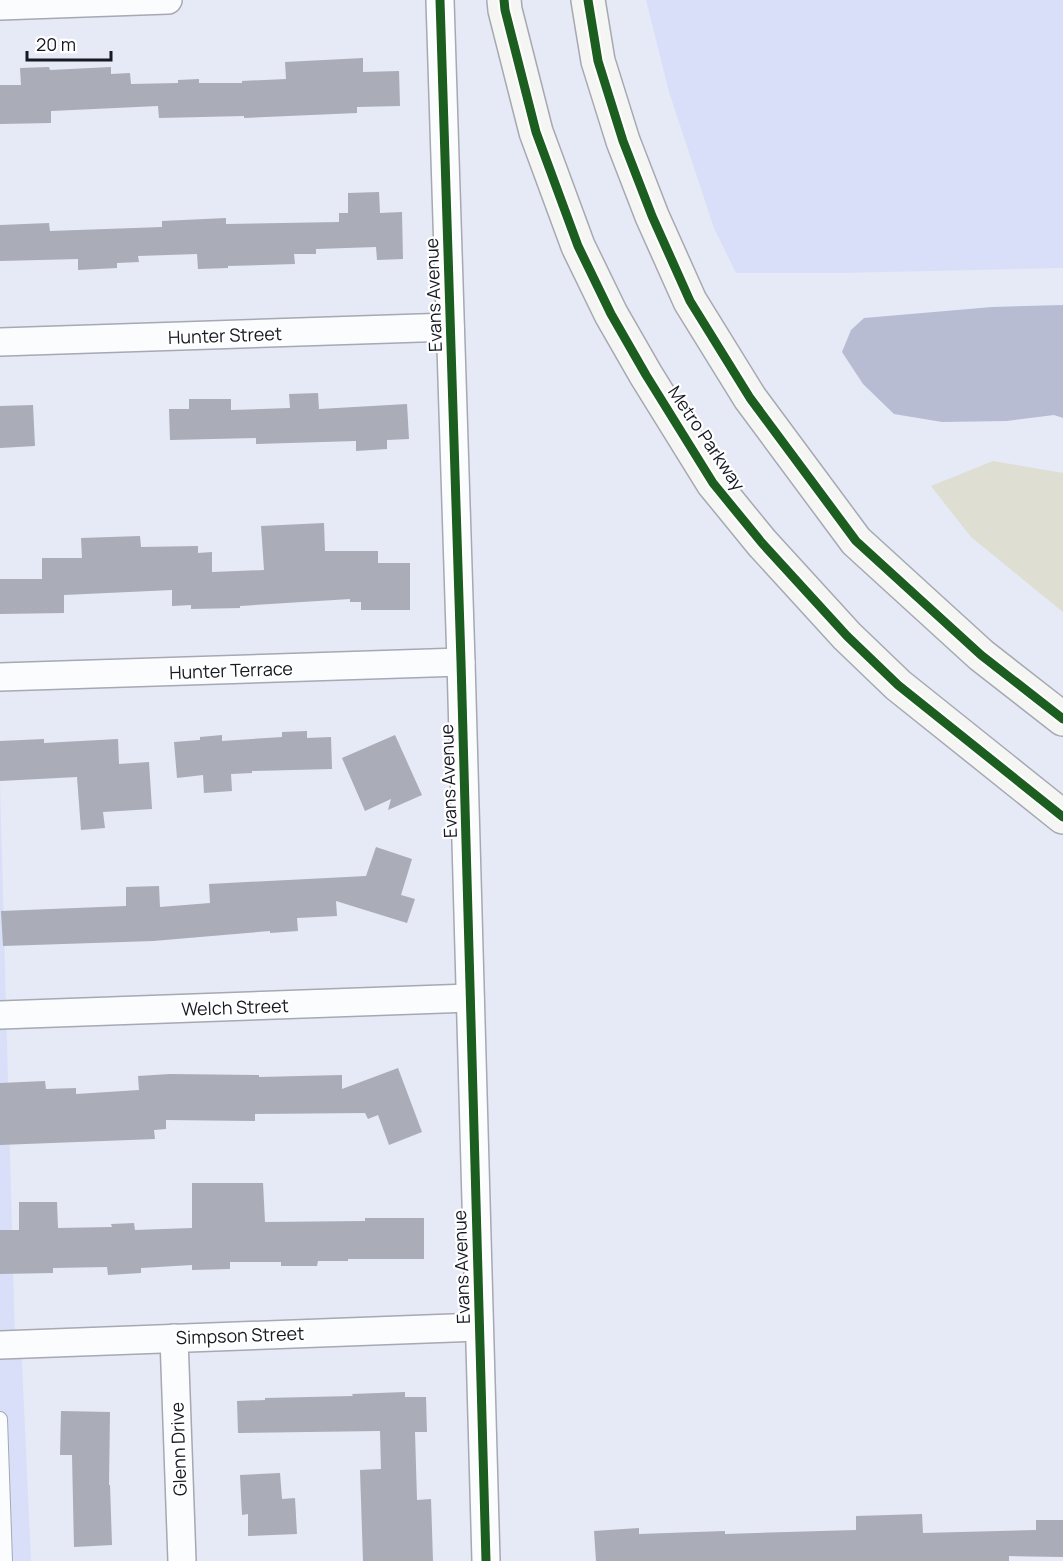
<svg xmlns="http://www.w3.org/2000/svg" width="1063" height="1561" font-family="Manrope,sans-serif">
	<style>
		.built { fill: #dadff9 }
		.green { fill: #deded3 }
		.water { fill: #b7bcd3 }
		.building { fill: #aaacb7 }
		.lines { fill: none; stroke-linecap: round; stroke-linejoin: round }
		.lane-casing { stroke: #a6a8b2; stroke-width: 16 }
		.street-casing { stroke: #a6a8b2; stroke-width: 30 }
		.secondary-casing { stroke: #a6a8b2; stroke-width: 36 }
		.lane { stroke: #fbfcfe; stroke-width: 14 }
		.street { stroke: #fbfcfe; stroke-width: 27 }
		.secondary { stroke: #f5f5f3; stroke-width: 33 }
		.cycleway-casing { stroke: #fff; stroke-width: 13 }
		.cycleway { stroke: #1b5e20; stroke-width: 9 }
		.labels { text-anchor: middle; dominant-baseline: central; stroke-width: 4.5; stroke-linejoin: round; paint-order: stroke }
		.street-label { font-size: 18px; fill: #171923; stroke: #fff }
	</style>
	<rect width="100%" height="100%" fill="#e6e9f6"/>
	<g class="built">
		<path d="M646,0h417v268l-221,5h-106l-22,-45 -45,-136z"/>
		<path d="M0,783l15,558h6l10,220h-31z"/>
	</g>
	<path class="green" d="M993,461l70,12v139l-92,-75 -40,-51z"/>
	<path class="water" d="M1063,305v113l-9,-3 -47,6 -65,1 -48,-8 -31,-30 -21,-32 9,-22 13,-12 128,-11z"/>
	<g class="building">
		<path d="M363,58v14l36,-1 1,35 -43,1v6l-113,5v-2l-85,2 -1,-12 -107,5v12l-51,1v-39h21l-1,-17 29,-1 1,3 61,-3v7l19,-1 1,11 47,-1v-3l21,-1v4h43v-2l44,-2 -1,-17z"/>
		<path d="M379,192l1,21 22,-1 1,47 -26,1 -1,-13 -60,2v5h-22l1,10 -67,2v2l-30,1 -1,-15 -59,2 1,6 -22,1v5l-39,2v-11l-78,2v-36l49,-2 1,8 112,-4v-6l64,-3v6l113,-2v-9h9v-20z"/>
		<path d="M318,393l1,16 88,-5 2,35 -22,1v9l-31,2v-10l-100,3v-6l-86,2 -1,-31h20v-10h42v11l59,-2 -1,-14z"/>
		<path d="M33,405l2,41 -35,2v-42z"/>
		<path d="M324,523l1,28h53v12h32v47h-49v-8h-11v-3l-110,7v2l-49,1v-4l-19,1v-16l-108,5v18l-64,1v-35h42v-21h40l-1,-20 59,-2 1,11 57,-1v7l14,-1v20l52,-2 -3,-44z"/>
		<path d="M307,731v7l24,-1 1,32 -80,2v2l-21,1 1,17 -28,2 -1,-18 -26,3 -3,-36 26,-2v-3l22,-2v6l60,-4v-5z"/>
		<path d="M395,735l27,60 -34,15 3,-11 -26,12 -23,-53z"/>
		<path d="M44,739v4l74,-4 1,25 30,-2 3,47 -49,3 2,16 -24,2 -4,-53 -77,4v-40z"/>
		<path d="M376,847l36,12 -11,36 14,4 -8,24 -71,-22 1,15 -40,2 1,13 -28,2v-2l-117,10 -150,5 -2,-35 125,-5v-19l33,-1 1,21 50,-4 -1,-19 157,-8z"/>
		<path d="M398,1068l24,64 -33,13 -11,-30 -10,4 -3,-6 -110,1v7l-89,-1v9l-12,1 1,9 -155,6v-62l45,-2 1,8 30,-1v6l63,-4 -1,-14 32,-2 89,1v2l83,-2v14z"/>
		<path d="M192,1183h71l2,39 100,-1v-3h59v41h-76v2h-30l-1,5h-36v-4h-51v7l-38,1v-5l-51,3v5l-33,2 -1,-8 -54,1v5l-53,1v-44h19v-28h38l1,26 54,-1 -1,-3 23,-1 1,7 57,-2z"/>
		<path d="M405,1392v5h21l1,35h-12l2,68 14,-1 2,62h-70l-3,-91 21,-1 -1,-38 -142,2 -1,-32 28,-1v-2l88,-2 -1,-2z"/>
		<path d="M61,1411l49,1 -1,73h1l2,60 -38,2 -2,-92h-12z"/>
		<path d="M280,1473l2,26 13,-1 2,36 -49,2v-22l-6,1 -2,-40z"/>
		<path d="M922,1514l1,19 113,-3v-10h27v37l-54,-1v5h-413l-2,-30 45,-3v6l86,-3v3l131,-4v-14z"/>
	</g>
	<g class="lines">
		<g class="lane-casing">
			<path id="lane" d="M0,1419l5,142"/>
		</g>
		<g class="street-casing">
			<g id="street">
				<path d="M440,0l21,662 25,899"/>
				<path d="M0,6l168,-6"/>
				<path d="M0,342l450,-15"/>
				<path d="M0,677l461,-15"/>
				<path d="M0,1015l470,-17"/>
				<path d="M174,1338l8,223"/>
				<path d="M0,1345l479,-18"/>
			</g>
		</g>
		<g class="secondary-casing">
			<g id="secondary">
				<path d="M504,0l1,10 31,122 42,114 33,68 35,61 67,108 49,60 85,93 51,49 165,132"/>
				<path d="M588,0l10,61 25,80 29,75 38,85 60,97 106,143 125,114 82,64"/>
			</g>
		</g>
		<use href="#lane" class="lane"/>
		<use href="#street" class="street"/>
		<use href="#secondary" class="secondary"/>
		<g class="cycleway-casing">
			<g id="cycleway">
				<path d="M440,0l21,662 25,899"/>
				<path d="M504,0l1,10 31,122 42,114 33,68 35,61 67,108 49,60 85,93 51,49 165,132"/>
				<path d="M588,0l10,61 25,80 29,75 38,85 60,97 106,143 125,114 82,64"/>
			</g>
		</g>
		<use href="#cycleway" class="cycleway"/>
	</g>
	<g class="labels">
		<g class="street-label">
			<text transform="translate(433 295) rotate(-92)">Evans Avenue</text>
			<text transform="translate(225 335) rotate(-2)">Hunter Street</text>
			<text transform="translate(707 438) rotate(56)">Metro Parkway</text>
			<text transform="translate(231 670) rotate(-2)">Hunter Terrace</text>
			<text transform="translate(448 781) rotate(-92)">Evans Avenue</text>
			<text transform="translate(235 1007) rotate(-2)">Welch Street</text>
			<text transform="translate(461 1267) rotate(-92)">Evans Avenue</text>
			<text transform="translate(240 1335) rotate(-2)">Simpson Street</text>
			<text transform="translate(178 1449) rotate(-92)">Glenn Drive</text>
		</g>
	</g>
	<path d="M27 51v9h84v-9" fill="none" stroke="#171923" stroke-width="3"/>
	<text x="36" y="51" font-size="18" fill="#171923" stroke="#ffffff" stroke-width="4.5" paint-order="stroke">20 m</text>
</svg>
